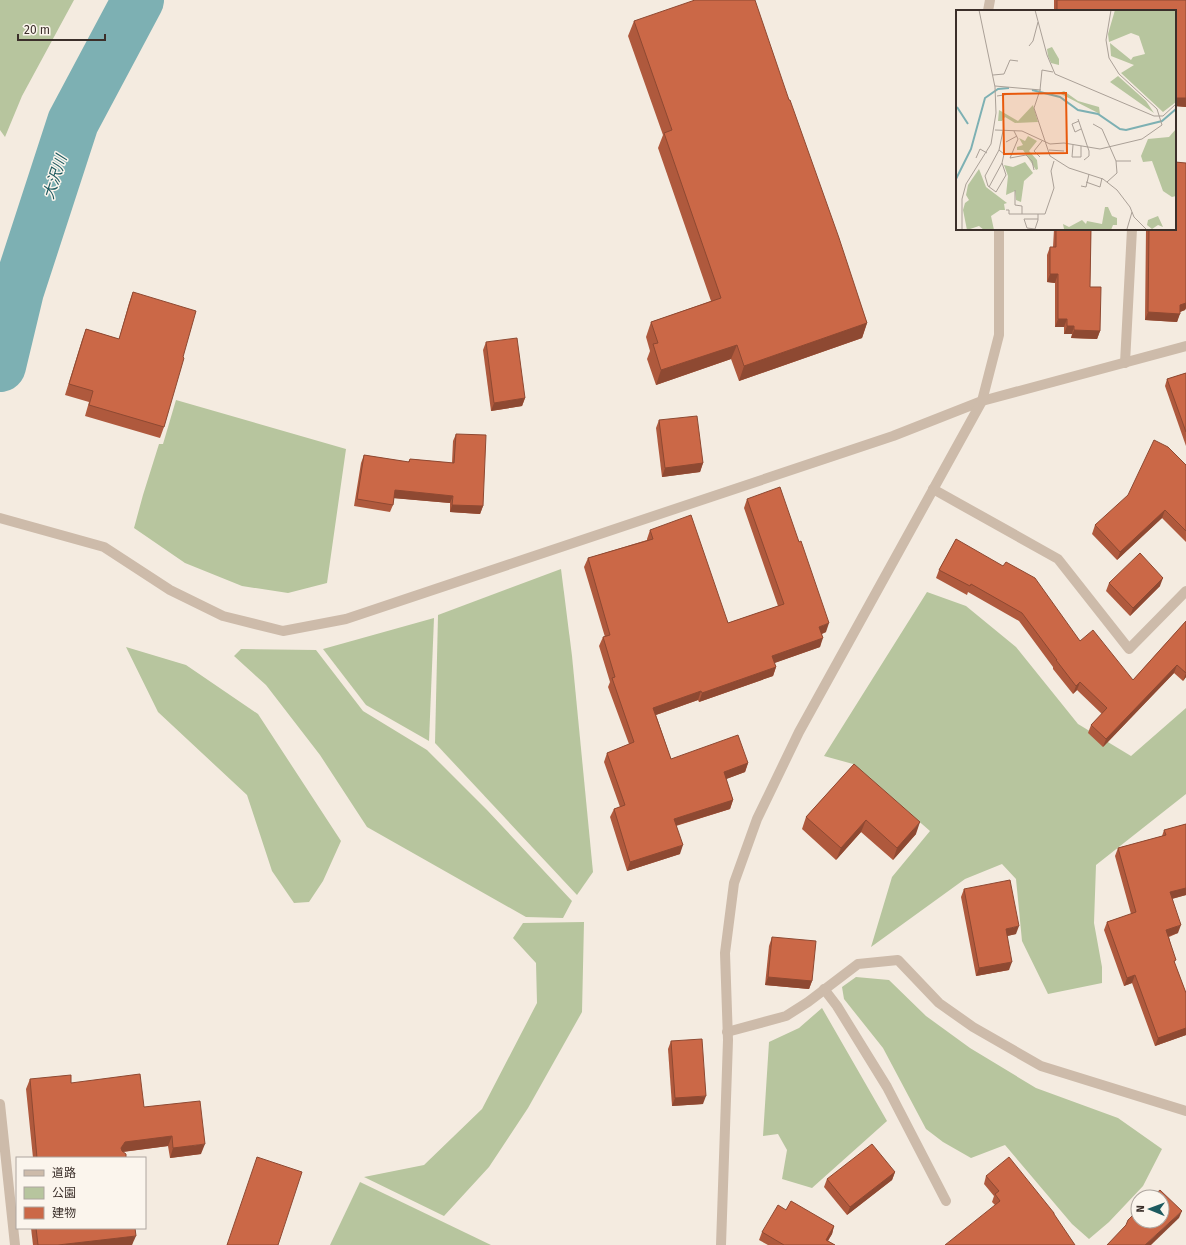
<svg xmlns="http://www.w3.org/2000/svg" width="1186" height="1245" font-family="'Fira Sans','Noto Sans JP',sans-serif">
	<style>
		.green { fill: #b7c59e }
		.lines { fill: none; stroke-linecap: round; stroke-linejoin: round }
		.river { stroke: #7db0b3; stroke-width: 52 }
		.minor { stroke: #cdbbaa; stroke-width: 10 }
		.wall { fill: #af593d }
		.shaded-wall { fill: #8e4932 }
		.building { fill: #cb6847; stroke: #8e4932 }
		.labels { text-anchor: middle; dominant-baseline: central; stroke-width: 3; stroke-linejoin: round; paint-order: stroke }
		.water-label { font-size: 15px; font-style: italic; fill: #1d5a5f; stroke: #fbf5ed }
		.inset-river { fill: none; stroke: #7db0b3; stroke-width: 2 }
		.inset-road { fill: none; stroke: #aaa097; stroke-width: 1 }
		.view { fill: #e8590c; fill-opacity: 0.15; stroke: #e8590c; stroke-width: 2 }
		.inset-edge { fill: none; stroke: #3b2f2a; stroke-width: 2 }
	</style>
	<rect width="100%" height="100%" fill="#f4ebe0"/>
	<g class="green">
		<path d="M0,0h74l-52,96 -17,41 -5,-7z"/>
		<path d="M176,400l170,49 -19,134 -39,10 -46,-7 -57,-23 -51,-35 9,-33 16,-51h4z"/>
		<path d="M561,569l11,87 21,216 -16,23 -142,-152 3,-128z"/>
		<path d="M927,592l39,14 50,41 62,77 53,32 55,-48v86l-90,71 -2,58 8,44v16l-54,11 -26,-53 -6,-62 -14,-15 -37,15 -94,68 21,-70 38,-46 -77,-67 -29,-8z"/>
		<path d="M434,618l-5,123 -63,-36 -43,-56z"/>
		<path d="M126,647l60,18 72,49 83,127 -18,40 -14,21 -15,1 -22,-32 -25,-76 -89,-83z"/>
		<path d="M241,649l75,1 47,61 64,39 60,60 85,91 -9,17 -37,-1 -159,-90 -47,-72 -54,-70 -32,-29z"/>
		<path d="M584,922l-2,90 -54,96 -39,59 -45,49 -80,-39 60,-12 58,-56 55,-106 -1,-40 -23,-25 10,-15z"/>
		<path d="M856,977l33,3 37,36 44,32 66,40 82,30 44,31 -19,37 -34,36 -20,17 -17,-15 -67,-79 -34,13 -28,-16 -17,-13 -43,-81 -39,-49 -2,-12z"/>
		<path d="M822,1008l65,113 -75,67 -30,-9 5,-29 -9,-16 -15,2 6,-94 30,-14z"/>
		<path d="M360,1182l131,63h-161z"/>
	</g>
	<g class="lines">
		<path class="river" d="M0,366l18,-75 55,-169 65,-122"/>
		<g class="minor">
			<path d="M988,11l2,-11"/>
			<path d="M1125,363l7,-134"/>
			<path d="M933,489l125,70 71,90 57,-58"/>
			<path d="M0,518l104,29 66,43 53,26 60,15 63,-12 547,-183 89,-35 204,-55"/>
			<path d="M824,989l13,17 50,81 59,114"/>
			<path d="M727,1032l59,-16 22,-14 50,-38 40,-4 41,43 34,24 68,39 145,45"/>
			<path d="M0,1104l15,141"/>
			<path d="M721,1245l7,-205 -3,-87 9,-70 23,-64 42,-87 183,-331 17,-66v-106"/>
		</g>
	</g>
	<g class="wall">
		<path d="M1054,0h132v107l-11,-1v-95h-121z"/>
		<path d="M634,21l155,79 78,223 -5,15 -123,43 -8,-22 -75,26 -9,-26 3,-8 -4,-14 5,-15 60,-21 -53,-153 5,-13 -35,-99z"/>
		<path d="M1186,163v145l-1,2 -5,2 -3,10 -32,-2 1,-91h29z"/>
		<path d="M1054,229h37l-1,58 10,44 -3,8 -26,-1 1,-4h-8v-7h-9v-44l-8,-1v-27l3,-8h3z"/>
		<path d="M133,292l50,65 -19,70 -4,11 -75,-22 4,-14 -24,-7 17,-55 4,-11 33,10 10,-36z"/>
		<path d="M486,342l39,56 -3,8 -31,5 -8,-61z"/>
		<path d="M1186,373v73l-21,-60 2,-7z"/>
		<path d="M659,420l44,43 -3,9 -38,5 -6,-49z"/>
		<path d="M456,434l27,72 -3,8 -30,-2v-9l-56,-5 -1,7 -3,7 -36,-6 7,-43 3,-8 44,7 2,-3 42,4 1,-22z"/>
		<path d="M1186,465v77l-24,-24 -45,42 -25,-26 3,-9z"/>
		<path d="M747,499l79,133 -4,2 -2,13 -46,16 2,4 -3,9 -74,26 -1,-2 -42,15 15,44 77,4 -3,9 -19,7 7,21 -3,9 -54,17 4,28 -53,17 -17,-54 4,-8 6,-2 -16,-45 3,-9 22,-9 -21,-57 2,-5 -11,-36 4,-9h2l-21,-70 4,-9 59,-18v-1l3,-9 78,93 50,-17 -34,-98z"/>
		<path d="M956,539l124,102 53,39 53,-59v56l-3,4 -9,-8 -71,74 -15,-14 3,-8 11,-11 -25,-24 -4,4 -20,-25v-2l-34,-46 -51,-29 -1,3 -31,-17 3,-8z"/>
		<path d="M1109,583l51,3 -30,30 -24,-25z"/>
		<path d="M854,764l62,70 -23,26 -32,-28 -25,28 -34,-31 4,-12z"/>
		<path d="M1186,824v71l-14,4 6,34 -9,4 6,27 11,29v42l-31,11 -23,-63 -8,3 -20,-56 3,-8 24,-8 -16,-58 3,-8 44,-12 2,-6z"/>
		<path d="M964,889l52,45 -9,2 2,34 -33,6 -15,-79z"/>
		<path d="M772,937l40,44 -3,8 -44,-4 4,-39z"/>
		<path d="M671,1041l32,63 -31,2 -4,-57z"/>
		<path d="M30,1079l41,4 73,24 57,47 -31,4 -2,-12 -45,6 3,6h-93l-7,-69z"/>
		<path d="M895,1172l-3,8 -45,35 -23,-28 3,-8z"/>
		<path d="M986,1176l68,39 -59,-10 -3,-3 2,-6 -10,-12z"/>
		<path d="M786,1210l48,16 -2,8 -4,7 7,4h-67l-9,-5 3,-8z"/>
		<path d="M31,1228h104l-3,17h-99z"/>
	</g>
	<g class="shaded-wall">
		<path d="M1175,98h11v9l-11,-1z"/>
		<path d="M1050,274h8l-3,9 -8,-1z"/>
		<path d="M1186,303v5l-1,2 -8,3 3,-8z"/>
		<path d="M1148,312l32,2 -3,8 -32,-2z"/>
		<path d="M1058,319h9l-3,8h-9z"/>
		<path d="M867,323l-5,15 -123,43 5,-15z"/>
		<path d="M1067,326h7l-2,8h-8z"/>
		<path d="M1074,330l26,1 -3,8 -26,-1z"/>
		<path d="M737,345l-6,14 -75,26 5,-15z"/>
		<path d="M525,398l-3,8 -31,5 3,-8z"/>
		<path d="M703,463l-3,9 -38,5 3,-9z"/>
		<path d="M395,490l58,6 -3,7 -58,-5z"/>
		<path d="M452,505l31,1 -3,8 -30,-2z"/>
		<path d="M1165,510l-3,8 -45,42 3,-8z"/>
		<path d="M1163,578l-3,8 -30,30 3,-8z"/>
		<path d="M829,623l-3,9 -10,4 3,-9z"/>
		<path d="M823,638l-3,9 -51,18 3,-9z"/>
		<path d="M1177,665l-3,8 -71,74 3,-8z"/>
		<path d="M776,667l-3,9 -74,26 3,-9z"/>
		<path d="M1186,673v4l-3,4z"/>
		<path d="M1080,682l-3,8 -4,4 3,-8z"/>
		<path d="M701,691l-3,9 -48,17 3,-9z"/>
		<path d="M748,763l-3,9 -24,9 3,-9z"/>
		<path d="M733,800l-3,9 -59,18 3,-8z"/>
		<path d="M866,820l-5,12 -25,28 5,-12z"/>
		<path d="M920,822l-4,12 -23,26 4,-12z"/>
		<path d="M683,845l-3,9 -53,17 3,-9z"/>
		<path d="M1186,888v7l-19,5 3,-8z"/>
		<path d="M1181,925l-3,8 -15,5 3,-8z"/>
		<path d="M1019,926l-3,8 -13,3 3,-8z"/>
		<path d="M1012,962l-3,8 -33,6 3,-8z"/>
		<path d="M1135,975l-3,8 -8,3 3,-8z"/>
		<path d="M768,977l44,4 -3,8 -44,-4z"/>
		<path d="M1186,1028v7l-31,11 3,-8z"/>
		<path d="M706,1096l-3,8 -31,2 3,-8z"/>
		<path d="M172,1136l-4,10 -47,6v-4l4,-6z"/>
		<path d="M205,1144l-4,10 -31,4 3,-10z"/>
		<path d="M895,1172l-3,8 -45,35 3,-8z"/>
		<path d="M1182,1211l-3,7 -28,27h-6z"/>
		<path d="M834,1226l-2,8 -7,11 1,-5z"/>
		<path d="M136,1236l-4,9h-74z"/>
	</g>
	<g class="building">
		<path d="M695,0h60l34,100h1l49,138 28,85 -123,43 -7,-21 -76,25 -8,-26 5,-1 -7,-21 70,-24 -57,-165 8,-3 -38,-109z"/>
		<path d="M1057,0h129v98h-11v-87h-118z"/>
		<path d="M1175,162l11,1v140l-6,2v9l-32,-2 1,-83h26z"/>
		<path d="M1056,229h35l-1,58h11l-1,44 -26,-1v-4h-7v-7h-9v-45h-8v-27h6z"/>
		<path d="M133,292l63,19 -13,46 1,1 -20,69 -75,-22 4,-14 -24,-7 17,-55 33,10z"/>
		<path d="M517,338l8,60 -31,5 -8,-61z"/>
		<path d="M1186,373v59l-19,-53z"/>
		<path d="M697,416l6,47 -38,5 -6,-48z"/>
		<path d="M456,434l30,1 -3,71 -31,-1 1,-9 -58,-6 -2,15 -36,-6 7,-44 45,7 1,-3 44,4z"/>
		<path d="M1154,440l14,7 18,18v66l-21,-21 -45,42 -25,-27 33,-30z"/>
		<path d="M780,487l19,55 2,-1 28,82 -10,4 4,11 -51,18 4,11 -74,26 -1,-2 -48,17 18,51 67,-24 10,28 -24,9 9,28 -59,19 9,26 -53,17 -16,-53 11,-4 -18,-52 27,-11 -22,-64 3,-1 -12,-40 7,-2 -22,-77 65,-19 -3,-9 41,-15 37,108 56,-19 -37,-105z"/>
		<path d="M956,539l47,27 3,-4 29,16 45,63 13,-11 40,50 53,-59v52l-9,-8 -71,74 -15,-14 16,-17 -27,-26 -4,4 -20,-26h1l-35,-47 -51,-29 -1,2 -31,-16z"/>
		<path d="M1140,553l23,25 -30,30 -24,-25z"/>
		<path d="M854,764l66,58 -23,26 -31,-28 -25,28 -35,-31z"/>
		<path d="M1186,824v64l-16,4 11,33 -15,5 10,30 -2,1 12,32v35l-28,10 -23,-63 -8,3 -20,-56 29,-10 -18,-64 48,-13 -2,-5z"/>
		<path d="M1010,880l9,46 -13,3 6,33 -33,6 -15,-79z"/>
		<path d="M772,937l44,4 -4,40 -44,-4z"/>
		<path d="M702,1039l4,57 -31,2 -4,-57z"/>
		<path d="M140,1074l4,33 56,-6 5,43 -32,4 -1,-12 -47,6 -4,6 1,3 4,3v4h-89l-7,-79 41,-4v8z"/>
		<path d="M872,1144l23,28 -45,35 -23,-28z"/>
		<path d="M257,1157l45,15 -24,73h-51z"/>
		<path d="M1009,1157l45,56v1l21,31h-130l55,-44 -5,-7 4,-3 -13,-15z"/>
		<path d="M1160,1190l22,21 -37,34h-38l19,-20 2,-5 10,-10v11h24v-24h-10z"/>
		<path d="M791,1201l43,25 -8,14 9,5h-51l-22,-13 16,-27 8,5z"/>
		<path d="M36,1228h99l1,8 -78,9h-20z"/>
	</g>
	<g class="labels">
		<g class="water-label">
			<text transform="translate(55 177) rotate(-72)">大沢川</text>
		</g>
	</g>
	<g transform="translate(956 10)">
		<rect width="220" height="220" fill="#f4ebe0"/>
		<path d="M159,0h61v92l-13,10 -42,-39 13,-8 -23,-9 -1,-13 21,17 2,-3 12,-3 -6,-18 -8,-3 -22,9 -1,-8zM96,37l7,12v6l-8,-2 -3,-7 -1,-7zM162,66l28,25 8,12 -44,-31zM108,81l14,10 21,6 1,7 -41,-21zM77,95l5,17 -23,1 -10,-6 -3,4h-4l1,-11 19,11zM220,119v67l-4,1 -9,-6 -11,-30 -9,1 -2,-6 7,-17 21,-2zM72,126l9,5 -8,10 8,9 1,9 -2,1 -13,-20h-6v-3l6,-2 -4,-7 6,3zM69,152l8,11 -9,8 -3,21 -5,-2 -1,-9 -9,4 2,-19 -4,-11 9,2zM23,159l7,18 21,16 -3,1 1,6h-5l-9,6 3,14h-10l-5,-4 -12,4 -4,-20 2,-7 4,-3 -3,-5 2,-10zM149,197h3l4,9 5,2v7h-4l-2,5 -47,-1 -1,-5 6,3 13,-7 4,4 1,-3 15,3zM202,206l5,11 -5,-2 -6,4 -5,-4 1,-5z" fill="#b7c59e"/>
		<path class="inset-river" d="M76,80l28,7 18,13 20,4 22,15 6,1 36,-9 14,-12M1,97l11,17M0,169l15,-30 14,-51 13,-9 11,-1"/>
		<path class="inset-road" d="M79,0l12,45 8,19 99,42h9l13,-12M73,36l4,-5 5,-19M97,62l-11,-2 -2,20 -6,18 16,48 19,12 34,11 14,11 13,17 4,10 13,13M37,65l11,-1 6,-14 8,1M39,76l46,4M41,86l13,-2M122,109l11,32v5l-5,4M123,111l-7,3 3,8 6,-3M137,114l9,5 14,32 1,12 -10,9M39,120l27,1 28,13 14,-1 36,6 42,-10 20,-14 -5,-16 -38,-35 -10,-16 -3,-18 5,-30M58,121l4,8 -8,19 16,-3 6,6 2,9M50,132l11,-6M117,135l-1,12h9v-11M43,140l5,4 -2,9 4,12 -10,17 -8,-6 -3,-10zM43,140l4,-19M93,140l15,1M84,147l-6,-6 8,-10M20,148l4,-9 7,4M160,151h15M130,172l14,5 2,-9M125,176l5,1 3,-13M33,177l13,-24M59,180v15l7,1v8M50,200h3v4h36l9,-26 -3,-17 3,-10M82,204v6l-3,9 -8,-1 -3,-9h14M171,219l5,-17M6,220v-31l4,-15 25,-40 5,-31 -1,-26 -16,-77"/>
		<path class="view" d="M110,83l1,60 -63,1 -1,-60z"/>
		<rect width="220" height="220" class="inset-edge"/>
	</g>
	<rect x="16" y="1157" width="130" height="72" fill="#fbf5ed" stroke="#aea69f"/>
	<rect x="24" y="1170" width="20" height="6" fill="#cdbbaa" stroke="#aea69f"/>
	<text x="52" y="1177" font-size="12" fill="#3b2f2a">道路</text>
	<rect x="24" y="1187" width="20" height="12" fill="#b7c59e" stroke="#aea69f"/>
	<text x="52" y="1197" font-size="12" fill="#3b2f2a">公園</text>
	<rect x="24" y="1207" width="20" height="12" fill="#cb6847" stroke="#aea69f"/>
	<text x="52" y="1217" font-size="12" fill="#3b2f2a">建物</text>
	<g transform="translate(1150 1209) rotate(271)"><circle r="19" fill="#fbf5ed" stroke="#aea69f"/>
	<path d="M0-3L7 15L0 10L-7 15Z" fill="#1d5a5f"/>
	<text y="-6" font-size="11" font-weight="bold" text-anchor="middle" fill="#3b2f2a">N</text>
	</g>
	<path d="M18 34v6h87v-6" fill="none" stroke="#3b2f2a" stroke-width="2"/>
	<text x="24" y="34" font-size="12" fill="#3b2f2a" stroke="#fbf5ed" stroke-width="3" paint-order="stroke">20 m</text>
</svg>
